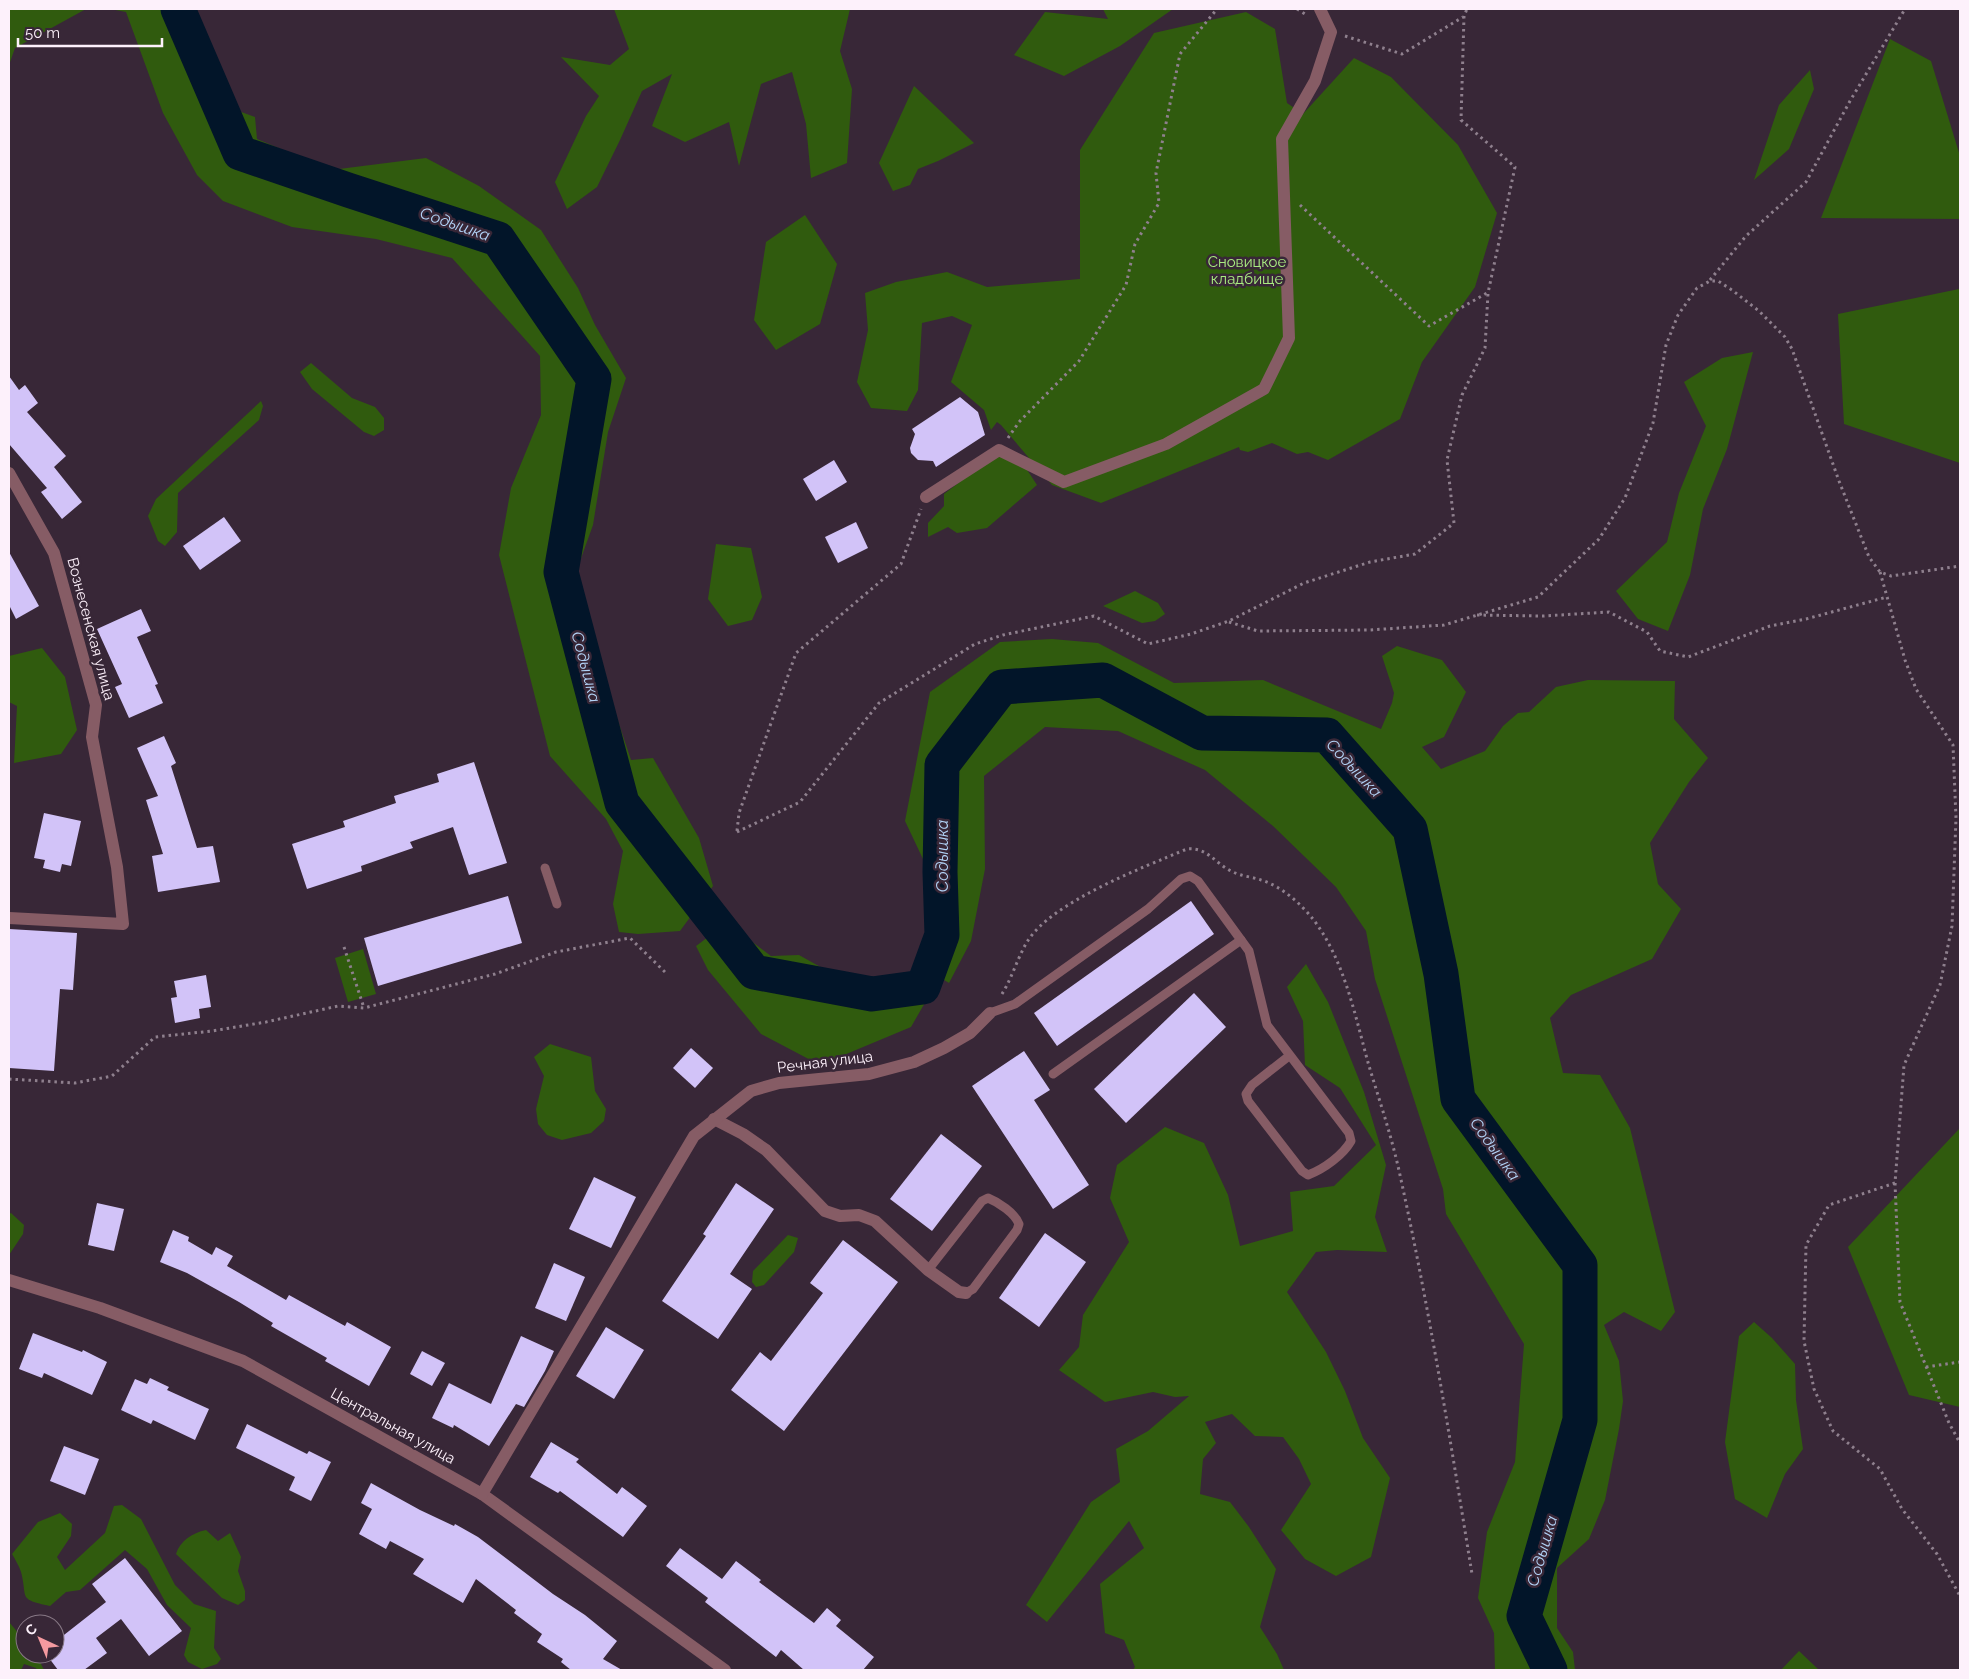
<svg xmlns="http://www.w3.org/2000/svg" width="1969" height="1679" font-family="Raleway,sans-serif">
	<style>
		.green { fill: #305b0e }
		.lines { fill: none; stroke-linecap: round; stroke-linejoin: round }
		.river { stroke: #021529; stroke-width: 35 }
		.building { fill: #d2c3f8 }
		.path { stroke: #8f808e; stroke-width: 3; stroke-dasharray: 2.5 4; stroke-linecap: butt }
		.lane { stroke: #865c65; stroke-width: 9 }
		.street { stroke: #865c65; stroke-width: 12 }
		.labels { text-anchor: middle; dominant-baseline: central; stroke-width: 5; stroke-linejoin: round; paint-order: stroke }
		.park-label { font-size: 15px; fill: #a9ec81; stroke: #382737 }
		.street-label { font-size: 15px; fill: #fdf1fb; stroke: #382737 }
		.water-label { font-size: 16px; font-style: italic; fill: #b2d3f7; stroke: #382737 }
	</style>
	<rect width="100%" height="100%" fill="#382737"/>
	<g class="green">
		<path d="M9,9h77l-71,39 -6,17z"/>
		<path d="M110,9h79l19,28 25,72 22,8 2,22 74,31 95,-12 53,28 62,44 37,58 17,37 31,53 -18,54 -15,93 -18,50 28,101 28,84 22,-2 46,80 14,48 -33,45 -42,3 -19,-2 -6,-28 10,-53 -17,-32 -56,-63 -51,-201 12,-67 30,-73 -1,-59 -88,-98 -76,-19 -84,-12 -69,-26 -26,-26 -34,-62 -37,-101z"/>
		<path d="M614,9h236l-10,42 12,38 -5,74 -36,15 -5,-54 -14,-52 -31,12 -22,82 -10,-44 -44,20 -33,-16 20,-52 -30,17 -22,49 -23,47 -30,22 -12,-27 31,-66 13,-20 -38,-39 49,8 19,-16z"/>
		<path d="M1103,9h70l-53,37 -56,30 -50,-21 31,-43 63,7z"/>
		<path d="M1246,12l29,17 12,74 16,11 51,-56 37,19 67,68 39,68 -22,74 -53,75 -22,57 -72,41 -20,-8 -11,2 -25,-11 -24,9 -8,-2 -1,-3 -138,56 -49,-18 -51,-60 -4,-3 -6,8 -7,-20 -33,-28 21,-57 -20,-9 -30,7 -4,67 -11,21 -36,-3 -14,-26 11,-52 -3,-37 31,-11 51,-10 40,15 93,-8v-129l74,-117z"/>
		<path d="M1890,39l41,22 29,95v63l-139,-1z"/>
		<path d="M1810,70l4,19 -25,60 -35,31 25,-75z"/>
		<path d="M914,86l60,57 -36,18 -20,8 -8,16 -17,6 -14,-28z"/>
		<path d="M805,215l32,49 -17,60 -44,26 -22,-30 12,-78z"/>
		<path d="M1959,289h1v174l-116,-39 -6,-110z"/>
		<path d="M1753,352l-26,97 -24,60 -13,66 -22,56 -30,-12 -22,-28 51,-49 12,-49 27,-67 -22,-44 38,-24z"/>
		<path d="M311,363l41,35 23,9 9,11v12l-10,6 -10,-4 -52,-43 -12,-17z"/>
		<path d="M261,401l2,5 -4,14 -81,73 -1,39 -12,14 -7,-5 -10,-25 8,-17z"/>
		<path d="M995,455l27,7 15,23 -50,43 -30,5 -9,-6 -20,10v-14l16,-17v-12z"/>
		<path d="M716,544l35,4 11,49 -10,23 -24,6 -20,-27z"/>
		<path d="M1135,591l23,12 7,11 -10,7 -13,2 -39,-17z"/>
		<path d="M1052,639l46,4 76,40 89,-3 118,49 11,-26 2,-10 -12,-37 15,-10 45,14 24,32 -22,45 -22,10 19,22 44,-18 18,-25 15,-13 11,-1 27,-25 32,-7 87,1 -1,38 34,39 -19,24 -39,61 8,41 23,25 -29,50 -81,36 -21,23 13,55 37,2 30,53 45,184 -14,19 -37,-19 -20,13 15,36 4,40 -4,28 -14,71 -16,39 -32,29v60l16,24 2,18h-80l-1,-37 -16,-35 9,-66 28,-70 9,-118 -78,-130 -3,-25 -68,-210 -9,-48 -30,-44 -63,-61 -68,-56 -87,-39 -73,-4 -61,49 1,93 -14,72 -22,42 -13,-8 21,-44 -52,-110 25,-129 70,-50z"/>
		<path d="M42,648l23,29 12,53 -16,24 -47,9 3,-57 -8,-4v-46z"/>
		<path d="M727,923l44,33 28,-1 34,19 97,20 -19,33 -91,38 -59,-31 -53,-64 -12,-24z"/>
		<path d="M363,949l13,45 -28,8 -13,-44z"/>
		<path d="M1306,964l22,38 36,90 22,73 -11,52 12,35 -50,-2 -21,2 -29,40 39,60 19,39 18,47 27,40 -19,79 -35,19 -31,-17 -24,-29 30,-46 -12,-25 -16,-22 -28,-1 -23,-22 -27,8 11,21 -13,16 -3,35 30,8 19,25 27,42 -16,58 17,27 7,16h-151l2,-3 -11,-27 -19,-7 -5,-49 44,-36 -15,-27 -82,101 -21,-17 65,-103 29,-20 -4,-33 32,-18 41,-35 -14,1 -22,-5 -48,10 -46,-32 20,-23 4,-32 46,-73 -19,-44 7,-33 48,-38 39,16 24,52 12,51 53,-15 -3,-39 44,-6 42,-41 -36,-57 -35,-23 -2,-44 -16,-34z"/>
		<path d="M550,1044l41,13 4,34 11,18 -2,12 -13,12 -29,7 -15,-5 -9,-11 -2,-15 8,-33 -10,-19z"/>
		<path d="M1960,1128v279l-51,-12 -61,-148z"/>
		<path d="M11,1213l13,12 -1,9 -14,21v-41z"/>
		<path d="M788,1235l10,3 -4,14 -30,33 -8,2 -4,-5 1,-11z"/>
		<path d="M1754,1322l18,16 23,26 1,36 7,49 -18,25 -18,44 -32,-19 -10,-57 14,-106z"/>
		<path d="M122,1505l19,14 34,66 19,19 22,7 -2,37 7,11 -4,5 -15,5 -14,-7 -4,-7 7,-27 -24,-23 -20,-36 -22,-19 -45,40 -14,2 -16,14c-33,-7 -22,-8 -29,-34 -2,-6 -6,-13 -9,-18l26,-32 22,-9 12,11 -1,12 -14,21 8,13 40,-37 9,-27z"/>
		<path d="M206,1530l12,11 12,-8 11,24 -3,14 7,20v9l-7,5 -16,-7 -46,-44c4,-13 16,-21 30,-24z"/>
		<path d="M9,1622l16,19v13h11l8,16h-7l-1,-2 -12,-4 -3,6h-12z"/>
		<path d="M1799,1651l20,19h-38z"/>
	</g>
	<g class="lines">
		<path class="river" d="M178,9l62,144 108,37 150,49 96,140 -33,193 61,231 132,169 118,22 51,-7 19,-52 -2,-63 2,-107 60,-78 101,-7 99,53 125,2 83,94 31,145 17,125 122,166v155l-56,196 26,54"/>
	</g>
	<g class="building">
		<path d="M9,376l10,14 6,-5 13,18 -11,9 39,44 -12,11 28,35 -20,17 -21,-27 6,-4 -38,-44z"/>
		<path d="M960,397l18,15 7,23 -49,32 -3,-6 -15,-1 -7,-7 -1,-5 5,-14 -3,-5z"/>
		<path d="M834,460l13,22 -31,19 -13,-22z"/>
		<path d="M224,517l17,24 -41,29 -17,-24z"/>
		<path d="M856,522l12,26 -30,15 -13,-26z"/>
		<path d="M9,552l30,54 -23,13 -7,-14z"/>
		<path d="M141,609l10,22 -14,6 21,47 -3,1 8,18 -34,15 -14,-31 7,-3 -25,-55z"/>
		<path d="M164,736l12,27 -5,3 26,82 16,-2 7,36 -62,10 -6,-36 11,-2 -17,-54 12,-4 -21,-48z"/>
		<path d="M474,762l33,101 -38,12 -16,-48 -43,15 3,6 -52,18 1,5 -55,18 -15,-45 53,-17 -2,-6 53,-18 -2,-7 45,-14 -2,-8z"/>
		<path d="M44,813l37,8 -10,45 -9,-2 -2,8 -17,-4 2,-8 -11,-2z"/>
		<path d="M508,896l14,47 -144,43 -14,-48z"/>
		<path d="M1191,901l23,33 -157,112 -23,-33z"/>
		<path d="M9,929l68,4 -4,57 -13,-1 -6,82 -45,-3z"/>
		<path d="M206,975l5,32 -12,2 1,9 -25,5 -4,-25 6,-1 -3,-16z"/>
		<path d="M1194,993l32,34 -100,96 -32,-34z"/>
		<path d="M691,1048l22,20 -18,20 -22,-20z"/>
		<path d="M1024,1051l26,39 -16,10 55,85 -36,24 -81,-123z"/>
		<path d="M941,1134l41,32 -50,65 -42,-32z"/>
		<path d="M594,1177l42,20 -25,51 -42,-19z"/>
		<path d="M736,1183l38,26 -44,65 22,15 -34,50 -56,-38 44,-65 -3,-2z"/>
		<path d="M97,1203l27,6 -10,42 -26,-6z"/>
		<path d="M173,1230l16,7 -1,4 24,14 4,-8 17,9 -6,10 59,34 3,-5 56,31 2,-4 44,25 -22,39 -44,-25 2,-3 -56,-32 2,-3 -34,-21 -52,-29 -27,-11z"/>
		<path d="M1045,1233l41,29 -47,65 -40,-29z"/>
		<path d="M843,1240l55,42 -114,149 -53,-41 29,-38 11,9 52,-68 -13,-10z"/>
		<path d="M554,1263l31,14 -19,44 -31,-13z"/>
		<path d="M606,1327l38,23 -30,49 -38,-23z"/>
		<path d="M33,1333l49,19 1,-2 24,12 -15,33 -48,-22 -2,5 -23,-9z"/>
		<path d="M521,1336l33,15 -9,20 -21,36 -8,-3 -27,42 -35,-21 -1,3 -21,-10 17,-35 42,21z"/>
		<path d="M422,1351l23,12 -13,23 -22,-12z"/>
		<path d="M150,1378l19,9 -2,3 42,19 -14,31 -42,-20 -2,4 -30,-14 14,-31 12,5z"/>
		<path d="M247,1424l60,30 2,-3 22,11 -20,39 -22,-11 6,-13 -59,-29z"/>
		<path d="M551,1442l28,17 -3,3 41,32 5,-7 25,19 -24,31 -63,-46 -2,2 -28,-16z"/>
		<path d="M64,1446l35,13 -14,36 -35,-14z"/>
		<path d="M371,1483l49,27 34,16 1,-2 23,13 75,57 32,21 32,26 -14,18 19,11h-51l-10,-8 2,-3 -26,-17 5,-8 -28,-21 2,-3 -40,-31 -13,24 -50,-29 11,-15 -34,-18 -4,8 -27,-15 13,-25 -11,-6z"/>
		<path d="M680,1548l42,31 14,-18 25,19 -2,2 55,41 13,-15 14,12 -5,6 38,31 -11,13h-59l-23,-20 -5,7 -71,-55 3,-4 -42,-32z"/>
		<path d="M125,1558l57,73 -33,25 -28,-37 -25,19 11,15 -23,17h-26l-12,-16h9v-12l51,-40 -14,-18z"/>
	</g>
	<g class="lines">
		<g class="path">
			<path d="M1297,9l8,5"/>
			<path d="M1345,36l57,18 61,-37"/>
			<path d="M1300,205l129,121 58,-33"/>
			<path d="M1710,280l36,-44 60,-54 44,-81 55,-92"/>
			<path d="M1008,438l11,-16 60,-61 47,-76 9,-41 24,-41 -3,-30 24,-119 37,-45"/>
			<path d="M1880,572l25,88 11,29 37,56 3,73 -4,108 -12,59 -36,80 -9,118 -66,22 -23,40 -2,96 10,48 19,42 47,38 22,40 35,45 23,42"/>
			<path d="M1477,615l66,1 66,-4 38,20 13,19 28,6 82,-31 36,-7 81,-22"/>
			<path d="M1229,622l29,9 112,-1 74,-5 94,-28 61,-58 26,-41 28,-75 13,-78 12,-30 19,-27 13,-7h8l14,9 27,21 26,26 7,12 47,132 30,76 11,15 11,4 69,-10"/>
			<path d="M737,831l2,-18 57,-160 105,-89 20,-55"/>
			<path d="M737,832l63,-30 79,-99 96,-59 28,-9 91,-19 54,28 43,-10 38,-13 75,-38 66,-21 45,-8 39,-31 -7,-63 15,-65 23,-47 3,-55 27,-126 -54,-47 3,-104 3,-7"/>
			<path d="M344,947l20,61"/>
			<path d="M1002,994c10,-16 15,-35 25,-52 24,-40 117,-75 160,-93 21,-2 28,15 46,23 8,4 19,5 28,8 20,6 39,23 52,39 32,42 42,97 56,147 10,33 21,66 29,100 30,135 52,272 74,408"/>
			<path d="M9,1079l66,4 37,-7 43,-39 57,-6 54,-9 72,-16 26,2 131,-34 61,-22 74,-14 36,35"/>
			<path d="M1895,1183l5,119 49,121 11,20"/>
			<path d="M1926,1367l34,-5"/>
		</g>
		<g class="lane">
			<path d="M545,868l12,36"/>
			<path d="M1241,940l8,11 18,74 82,108 2,8c-8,14 -27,28 -43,34l-6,-4 -54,-70 -2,-7 6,-9 37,-29"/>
			<path d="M990,1013l25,-9 133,-95 33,-30 9,-3 8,5 43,59 -188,134"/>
			<path d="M928,1270l54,-69 6,-3c10,4 27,15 31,26l-2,6 -44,59 -7,4"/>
		</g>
		<g class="street">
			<path d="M9,473l45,80 42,152 -4,32 25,130 6,57 -114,-6"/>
			<path d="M926,497l73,-47 65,32 102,-38 98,-55 25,-51 -7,-199 33,-58 16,-49 -11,-23"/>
			<path d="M714,1119l29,15 23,16 59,61 15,5 19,-1 16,6 53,49 31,22 7,1"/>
			<path d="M9,1280l91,28 143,53 239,133 243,176"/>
			<path d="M482,1494l212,-358 57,-45 28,-8 90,-9 45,-12 30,-14 26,-15 20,-20"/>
		</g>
	</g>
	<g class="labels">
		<g class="park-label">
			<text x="1247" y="262">Сновицкое<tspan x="1247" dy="17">кладбище</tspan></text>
		</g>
		<g class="street-label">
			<text transform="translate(91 629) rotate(75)">Вознесенская улица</text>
			<text transform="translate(825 1062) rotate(-7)">Речная улица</text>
			<text transform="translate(393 1426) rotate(29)">Центральная улица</text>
		</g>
		<g class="water-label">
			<text transform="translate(455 224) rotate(19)">Содышка</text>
			<text transform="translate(586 667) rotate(75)">Содышка</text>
			<text transform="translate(1354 768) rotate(47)">Содышка</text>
			<text transform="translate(942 856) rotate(-90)">Содышка</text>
			<text transform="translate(1495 1149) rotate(54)">Содышка</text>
			<text transform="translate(1542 1551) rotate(-74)">Содышка</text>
		</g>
	</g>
	<rect width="1969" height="1679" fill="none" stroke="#fdf1fb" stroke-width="20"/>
	<g transform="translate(40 1639) rotate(316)"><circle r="24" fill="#382737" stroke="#877885"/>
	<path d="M0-4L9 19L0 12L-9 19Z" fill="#f49aa0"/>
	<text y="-8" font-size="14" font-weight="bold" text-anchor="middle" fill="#fdf1fb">С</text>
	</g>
	<path d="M18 38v8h144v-8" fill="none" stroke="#fdf1fb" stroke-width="2.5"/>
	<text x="25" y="38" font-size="15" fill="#fdf1fb" stroke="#382737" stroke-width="4" paint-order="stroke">50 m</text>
</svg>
